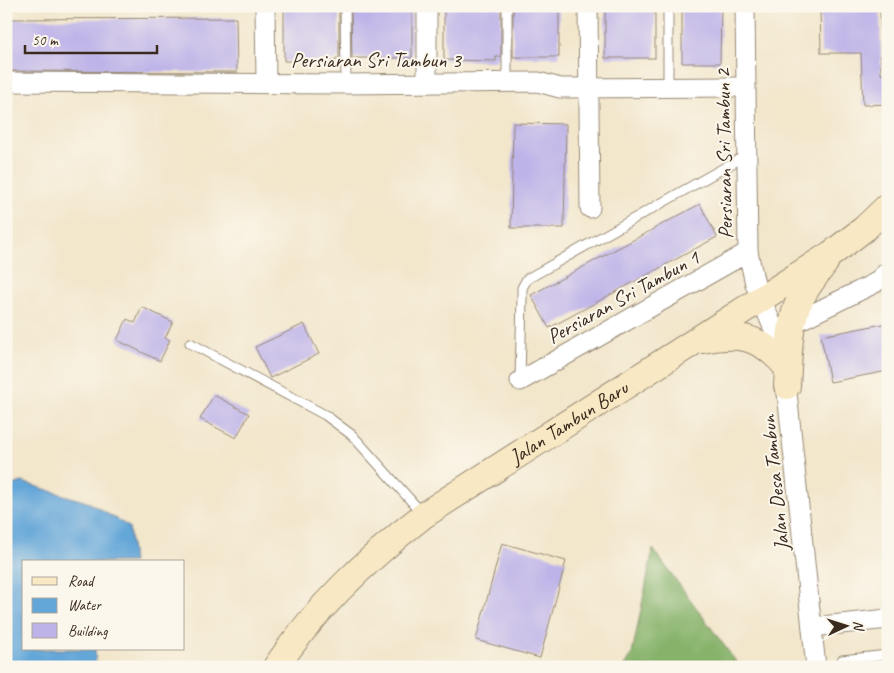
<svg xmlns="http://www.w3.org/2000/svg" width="894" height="673" font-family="Caveat,sans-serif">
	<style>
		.forest { fill: #86b26a; stroke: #606e44 }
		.water { fill: #63a6d8; stroke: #4f687b }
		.building { fill: #beb3e8 }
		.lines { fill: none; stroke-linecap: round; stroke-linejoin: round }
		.lane-casing { stroke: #968874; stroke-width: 11 }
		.street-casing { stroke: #968874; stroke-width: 21 }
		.secondary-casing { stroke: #968874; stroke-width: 28 }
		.lane { stroke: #fff; stroke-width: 9 }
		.street { stroke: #fff; stroke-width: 19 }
		.secondary { stroke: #f8e8c3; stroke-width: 26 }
		.labels { text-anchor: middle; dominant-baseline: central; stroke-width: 4; stroke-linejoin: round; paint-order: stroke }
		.street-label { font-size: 21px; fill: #3b2a1e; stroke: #fbf7ec }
	</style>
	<rect width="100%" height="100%" fill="#fbf7ec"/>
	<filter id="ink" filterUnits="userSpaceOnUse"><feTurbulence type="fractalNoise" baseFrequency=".02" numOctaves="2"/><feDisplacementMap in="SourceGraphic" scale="10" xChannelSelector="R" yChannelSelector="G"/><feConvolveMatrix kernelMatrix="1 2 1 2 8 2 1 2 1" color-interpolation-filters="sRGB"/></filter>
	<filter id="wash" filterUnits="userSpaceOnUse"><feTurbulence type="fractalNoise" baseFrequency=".0096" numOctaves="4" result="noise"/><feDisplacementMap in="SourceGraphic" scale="20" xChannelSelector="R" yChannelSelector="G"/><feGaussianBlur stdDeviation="1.12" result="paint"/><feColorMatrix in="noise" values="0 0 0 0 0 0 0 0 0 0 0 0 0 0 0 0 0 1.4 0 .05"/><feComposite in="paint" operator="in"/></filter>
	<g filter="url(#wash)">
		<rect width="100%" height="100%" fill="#f2e6cb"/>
		<path class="forest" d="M653,549l87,118h-116l8,-13z"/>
		<path class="water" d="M22,482l68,21 39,24 4,35h-109v87h71l1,18h-90v-180z"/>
		<g id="blocks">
			<g class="building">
				<path d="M284,6h55v52h-3v3h-52z"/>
				<path d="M351,6h61v52h-60z"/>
				<path d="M444,6h57v51h-5v4l-52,-1z"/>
				<rect x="513" y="6" width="46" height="51"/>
				<rect x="605" y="6" width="50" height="52"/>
				<path d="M682,6h39l-1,57h-38z"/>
				<path d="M820,6h60l1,68h7v30l-25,1 -2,-52h-40z"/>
				<path d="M236,18l1,54 -231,-1v-52z"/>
				<path d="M513,123l53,1 -2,104h-53z"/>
				<path d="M700,204l17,33 -168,91 -18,-33z"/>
				<path d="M142,307l31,15 -8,16 5,2 -10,21 -43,-21 10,-21 8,4z"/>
				<path d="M888,323v48l-58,11 -9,-46z"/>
				<path d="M304,324l15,30 -49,24 -15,-31z"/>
				<path d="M214,395l35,19 -13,24 -36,-19z"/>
				<path d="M502,543l64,18 -26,97 -64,-18z"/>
			</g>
		</g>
	</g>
	<g filter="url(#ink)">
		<use href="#blocks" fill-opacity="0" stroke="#968874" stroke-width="1"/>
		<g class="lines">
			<g class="lane-casing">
				<g id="lane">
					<path d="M345,6l1,78"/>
					<path d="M507,6v76"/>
					<path d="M668,6v81"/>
					<path d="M190,343l135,72 27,20 70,78"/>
					<path d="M520,381l2,-84v-9l5,-9 218,-123"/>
					<path d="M843,667l-1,-7 46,-5"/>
				</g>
			</g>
			<g class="street-casing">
				<g id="street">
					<path d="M265,6l1,77"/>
					<path d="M427,6v77"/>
					<path d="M588,6l2,202"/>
					<path d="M745,6l3,246 7,32 20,48 9,32 32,303"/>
					<path d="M6,82l340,2 192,-2 22,6 185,-1"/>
					<path d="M792,324l83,-41 13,-12"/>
					<path d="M520,381l228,-129"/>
					<path d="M812,627l76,-8"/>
				</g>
			</g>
			<g class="secondary-casing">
				<g id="secondary">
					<path d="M702,340c36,-7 56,-5 82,24"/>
					<path d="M787,386c2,-26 1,-55 10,-80 7,-16 18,-30 28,-43"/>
					<path id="s1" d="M276,667c40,-60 91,-108 148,-152l407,-261 33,-25 24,-23"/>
				</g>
			</g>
			<use href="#lane" class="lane"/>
			<use href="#street" class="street"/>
			<use href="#secondary" class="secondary"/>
		</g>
	</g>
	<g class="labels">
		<g class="street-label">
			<text x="376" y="60">Persiaran Sri Tambun 3</text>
			<text transform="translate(724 154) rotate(-91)">Persiaran Sri Tambun 2</text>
			<text transform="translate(623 297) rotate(-29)">Persiaran Sri Tambun 1</text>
			<text stroke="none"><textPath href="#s1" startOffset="385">Jalan Tambun Baru</textPath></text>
			<text transform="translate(775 483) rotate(-96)">Jalan Desa Tambun</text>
		</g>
	</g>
	<rect width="894" height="673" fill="none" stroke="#fbf7ec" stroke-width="25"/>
	<rect x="22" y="560" width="162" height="90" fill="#fbf7ec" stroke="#aea59a"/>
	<rect x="32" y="577" width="25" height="8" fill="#f8e8c3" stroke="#aea59a"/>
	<text x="68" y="586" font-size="15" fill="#3b2a1e">Road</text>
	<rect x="32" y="598" width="25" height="15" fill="#63a6d8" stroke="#aea59a"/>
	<text x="68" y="610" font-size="15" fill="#3b2a1e">Water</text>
	<rect x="32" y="623" width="25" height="15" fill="#beb3e8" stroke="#aea59a"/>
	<text x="68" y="636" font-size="15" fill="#3b2a1e">Building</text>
	<g transform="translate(846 626) rotate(86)" stroke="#fbf7ec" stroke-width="4" paint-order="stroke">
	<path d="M0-4L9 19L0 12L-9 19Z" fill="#3b2a1e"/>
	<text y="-8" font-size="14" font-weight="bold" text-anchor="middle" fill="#3b2a1e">N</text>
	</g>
	<path d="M25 45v8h132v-8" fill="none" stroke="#3b2a1e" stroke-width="2.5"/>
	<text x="32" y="45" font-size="15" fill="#3b2a1e" stroke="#fbf7ec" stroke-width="4" paint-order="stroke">50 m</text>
</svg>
